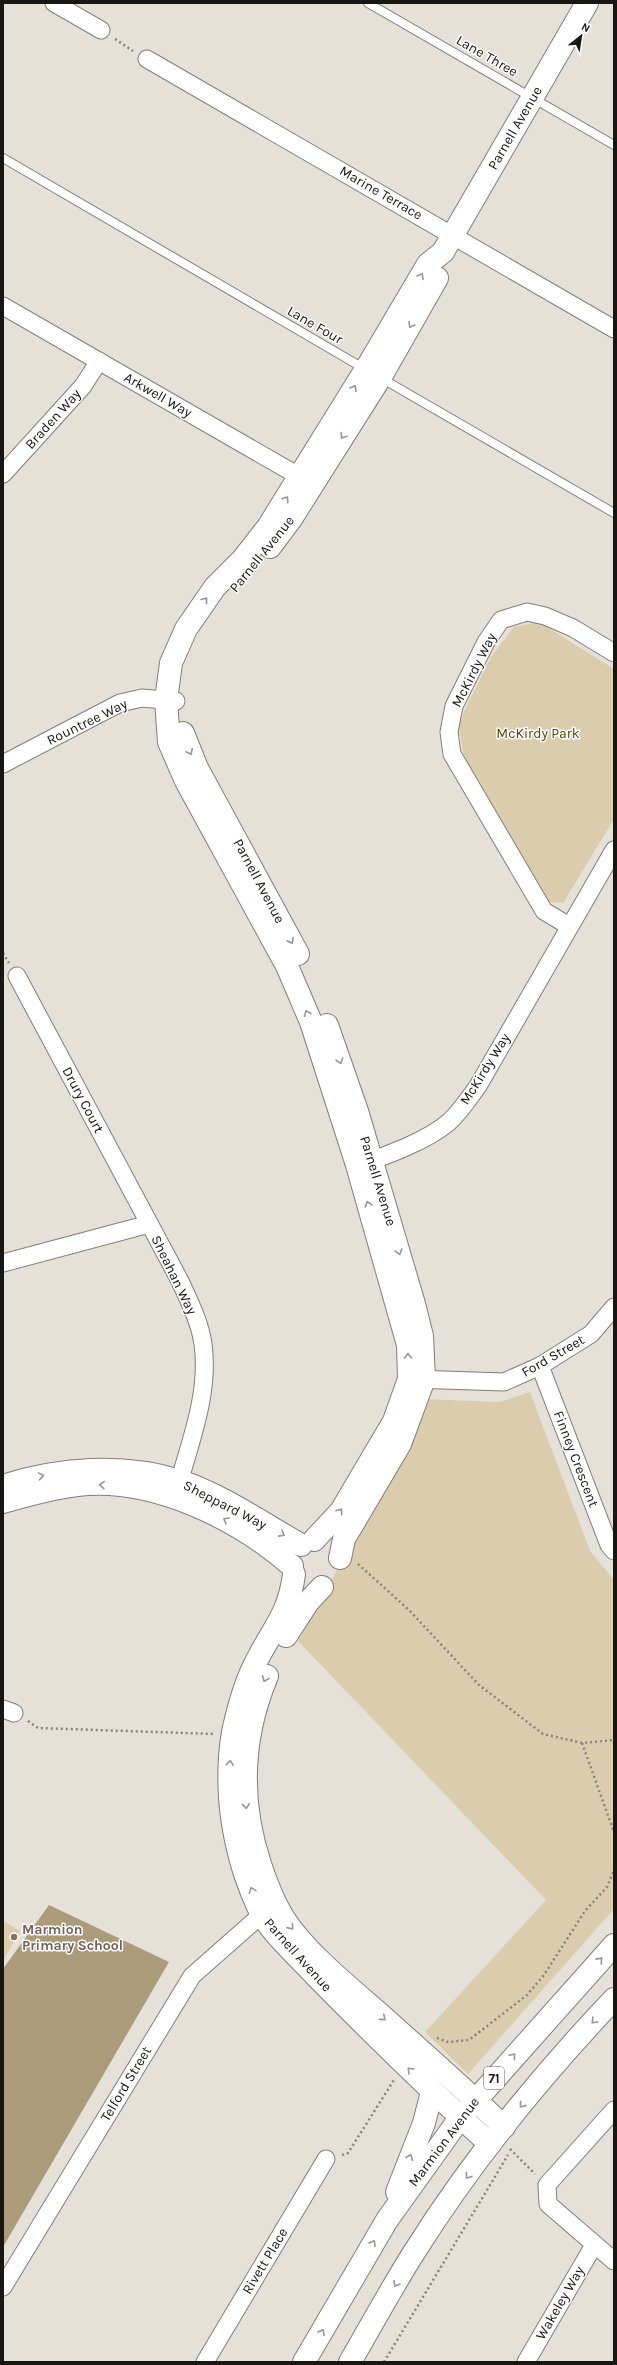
<svg xmlns="http://www.w3.org/2000/svg" width="617" height="2365" font-family="Karla,sans-serif">
	<style>
		.green { fill: #dcccae }
		.forest { fill: #ab9b7a }
		.lines { fill: none; stroke-linecap: round; stroke-linejoin: round }
		.lane-casing { stroke: #827f78; stroke-width: 10 }
		.street-casing { stroke: #827f78; stroke-width: 19 }
		.secondary-casing { stroke: #827f78; stroke-width: 24 }
		.highway-casing { stroke: #827f78; stroke-width: 24 }
		.path { stroke: #86837d; stroke-width: 2.5; stroke-dasharray: 2 3; stroke-linecap: butt }
		.lane { stroke: #fff; stroke-width: 8 }
		.street { stroke: #fff; stroke-width: 17 }
		.secondary { stroke: #fff; stroke-width: 22 }
		.highway { stroke: #fff; stroke-width: 22 }
		.oneway { stroke: #979695 }
		.education-dot { fill: #8d6e63; stroke: #fff; stroke-width: 1.5 }
		.labels { text-anchor: middle; dominant-baseline: central; stroke-width: 3; stroke-linejoin: round; paint-order: stroke }
		.shield { fill: #fff; stroke: #5d5c5a; stroke-width: 1 }
		.shield-label { font-size: 13px; font-weight: bold; fill: #171613 }
		.street-label { font-size: 14px; fill: #171613; stroke: #fff }
		.park-label { font-size: 14px; fill: #5b4203; stroke: #fff }
		.education-label { font-size: 14px; font-weight: bold; fill: #785e54; stroke: #fff; text-anchor: start }
	</style>
	<rect width="100%" height="100%" fill="#e5e1d9"/>
	<g class="green">
		<path d="M539,622l75,47v150l-51,84 -14,-1 -85,-146 -6,-32 33,-67 23,-30z"/>
		<path d="M530,1392l60,159 24,29v329l-146,165 -43,-42 121,-132 -248,-259 112,-203 13,-39 77,3z"/>
		<path d="M3,1921l17,10 -17,30z"/>
	</g>
	<path class="forest" d="M49,1905l120,57 -166,285v-278z"/>
	<g class="lines">
		<g class="lane-casing">
			<g id="lane">
				<path d="M368,3l246,142"/>
				<path d="M3,158l362,211"/>
				<path d="M381,378l233,135"/>
			</g>
		</g>
		<g class="street-casing">
			<g id="street">
				<path d="M54,3l47,27"/>
				<path d="M147,59l467,270"/>
				<path d="M3,306l306,176"/>
				<path d="M3,474l80,-88 16,-25"/>
				<path d="M3,764l117,-61 22,-5 34,3"/>
				<path d="M569,926l-25,-15 -92,-157 -3,-22 5,-26 32,-64 15,-22 26,-8 18,4 28,12 41,25"/>
				<path d="M17,976l163,305c9,20 20,41 23,63 7,50 -14,101 -27,149"/>
				<path d="M360,1164c27,-8 68,-24 89,-42 12,-11 20,-24 29,-36l136,-236"/>
				<path d="M3,1263l146,-39"/>
				<path d="M540,1366l69,179 5,6"/>
				<path d="M413,1379l91,3 36,-16 51,-32 23,-27"/>
				<path d="M3,1709l11,4"/>
				<path d="M614,2110l-67,75 1,19 66,57"/>
				<path d="M3,2287l189,-311 69,-61 10,-6"/>
				<path d="M205,2362l121,-203"/>
				<path d="M526,2362l68,-117"/>
			</g>
		</g>
		<g class="secondary-casing">
			<g id="secondary">
				<path d="M270,547l21,-28 89,-141 57,-100"/>
				<path d="M183,733l14,35 101,186"/>
				<path d="M327,1025l30,86 57,193 8,32 2,43 -24,65 -56,95 -4,19"/>
				<path d="M3,1486c55,-18 120,-23 177,-5 42,14 82,42 121,64"/>
				<path d="M3,1502c24,-7 49,-14 74,-17 75,-9 160,33 215,81"/>
				<path d="M314,1540l27,-29 53,-90 15,-42 -1,-34 -51,-180 -46,-143 -24,-56 -101,-185 -17,-39 -3,-42 5,-37 15,-34 29,-42 28,-28 25,-32 98,-158 62,-105 15,-12 144,-249"/>
				<path d="M294,1574c-5,41 -22,55 -39,90 -11,21 -17,45 -22,68 -10,60 1,126 28,181 8,17 40,47 54,62 57,58 115,115 175,169"/>
				<path d="M286,1636l22,-34 14,-15"/>
				<path d="M267,1676c-26,62 -28,124 -7,188 6,18 13,37 23,53 21,34 67,71 98,98 41,37 83,74 123,112"/>
			</g>
		</g>
		<g class="highway-casing">
			<g id="highway">
				<path d="M397,2192l27,-69 8,-31"/>
				<path d="M304,2362l83,-142 73,-102 154,-173"/>
				<path d="M350,2362c21,-36 41,-73 63,-108 57,-91 127,-177 201,-255"/>
			</g>
		</g>
		<g class="path">
			<path d="M115,39l18,12"/>
			<path d="M3,953l6,10"/>
			<path d="M358,1564l51,46 70,75 64,49 39,9 32,-3"/>
			<path d="M28,1721l10,7 177,6"/>
			<path d="M582,1743l32,89"/>
			<path d="M437,2038l11,4 21,-2 58,-45 17,-20 41,-64 22,-24 7,-17"/>
			<path d="M510,2149l25,25"/>
			<path d="M342,2155l6,-2 46,-73"/>
			<path d="M384,2362l124,-207"/>
		</g>
		<use href="#lane" class="lane"/>
		<use href="#street" class="street"/>
		<use href="#secondary" class="secondary"/>
		<use href="#highway" class="highway"/>
	</g>
	<defs><path id="oneway-chevron" d="M-2-3.5L2.5 0L-2 3.5" fill="none" stroke-width="1.6" stroke-linecap="round" stroke-linejoin="round"/></defs>
	<g class="oneway">
		<use href="#oneway-chevron" transform="translate(421 276) rotate(-60)"/>
		<use href="#oneway-chevron" transform="translate(411 325) rotate(120)"/>
		<use href="#oneway-chevron" transform="translate(354 388) rotate(-59)"/>
		<use href="#oneway-chevron" transform="translate(343 436) rotate(122)"/>
		<use href="#oneway-chevron" transform="translate(286 499) rotate(-57)"/>
		<use href="#oneway-chevron" transform="translate(205 600) rotate(-52)"/>
		<use href="#oneway-chevron" transform="translate(190 752) rotate(64)"/>
		<use href="#oneway-chevron" transform="translate(291 941) rotate(63)"/>
		<use href="#oneway-chevron" transform="translate(307 1013) rotate(-112)"/>
		<use href="#oneway-chevron" transform="translate(340 1061) rotate(71)"/>
		<use href="#oneway-chevron" transform="translate(368 1204) rotate(-106)"/>
		<use href="#oneway-chevron" transform="translate(399 1252) rotate(74)"/>
		<use href="#oneway-chevron" transform="translate(408 1356) rotate(-91)"/>
		<use href="#oneway-chevron" transform="translate(41 1476) rotate(-10)"/>
		<use href="#oneway-chevron" transform="translate(102 1485) rotate(-178)"/>
		<use href="#oneway-chevron" transform="translate(340 1511) rotate(-56)"/>
		<use href="#oneway-chevron" transform="translate(226 1520) rotate(-150)"/>
		<use href="#oneway-chevron" transform="translate(282 1534) rotate(29)"/>
		<use href="#oneway-chevron" transform="translate(265 1679) rotate(112)"/>
		<use href="#oneway-chevron" transform="translate(230 1763) rotate(-84)"/>
		<use href="#oneway-chevron" transform="translate(246 1806) rotate(84)"/>
		<use href="#oneway-chevron" transform="translate(252 1890) rotate(-111)"/>
		<use href="#oneway-chevron" transform="translate(291 1927) rotate(51)"/>
		<use href="#oneway-chevron" transform="translate(600 1960) rotate(-48)"/>
		<use href="#oneway-chevron" transform="translate(383 2018) rotate(41)"/>
		<use href="#oneway-chevron" transform="translate(594 2021) rotate(134)"/>
		<use href="#oneway-chevron" transform="translate(513 2056) rotate(-49)"/>
		<use href="#oneway-chevron" transform="translate(410 2070) rotate(-135)"/>
		<use href="#oneway-chevron" transform="translate(522 2105) rotate(129)"/>
		<use href="#oneway-chevron" transform="translate(410 2157) rotate(-68)"/>
		<use href="#oneway-chevron" transform="translate(468 2176) rotate(126)"/>
		<use href="#oneway-chevron" transform="translate(373 2243) rotate(-60)"/>
		<use href="#oneway-chevron" transform="translate(396 2284) rotate(120)"/>
		<use href="#oneway-chevron" transform="translate(322 2332) rotate(-60)"/>
	</g>
	<circle class="education-dot" cx="14" cy="1937" r="4"/>
	<g class="labels">
		<rect class="shield" x="484" y="2067" width="20" height="22" rx="3"/>
		<g class="shield-label">
			<text x="494" y="2078">71</text>
		</g>
		<g class="street-label">
			<text transform="translate(487 56) rotate(30)">Lane Three</text>
			<text transform="translate(515 128) rotate(-60)">Parnell Avenue</text>
			<text transform="translate(381 193) rotate(30)">Marine Terrace</text>
			<text transform="translate(315 325) rotate(30)">Lane Four</text>
			<text transform="translate(158 395) rotate(30)">Arkwell Way</text>
			<text transform="translate(53 419) rotate(-48)">Braden Way</text>
			<text transform="translate(262 554) rotate(-51)">Parnell Avenue</text>
			<text transform="translate(474 670) rotate(-63)">McKirdy Way</text>
			<text transform="translate(87 722) rotate(-26)">Rountree Way</text>
			<text transform="translate(259 881) rotate(62)">Parnell Avenue</text>
			<text transform="translate(485 1069) rotate(-58)">McKirdy Way</text>
			<text transform="translate(83 1100) rotate(62)">Drury Court</text>
			<text transform="translate(378 1181) rotate(73)">Parnell Avenue</text>
			<text transform="translate(174 1275) rotate(64)">Sheahan Way</text>
			<text transform="translate(553 1356) rotate(-30)">Ford Street</text>
			<text transform="translate(576 1459) rotate(69)">Finney Crescent</text>
			<text transform="translate(225 1505) rotate(27)">Sheppard Way</text>
			<text transform="translate(298 1955) rotate(48)">Parnell Avenue</text>
			<text transform="translate(126 2084) rotate(-59)">Telford Street</text>
			<text transform="translate(444 2142) rotate(-53)">Marmion Avenue</text>
			<text transform="translate(265 2261) rotate(-59)">Rivett Place</text>
			<text transform="translate(560 2303) rotate(-60)">Wakeley Way</text>
		</g>
		<g class="park-label">
			<text x="538" y="733">McKirdy Park</text>
		</g>
		<g class="education-label">
			<text x="22" y="1929">Marmion<tspan x="22" dy="16">Primary School</tspan></text>
		</g>
	</g>
	<rect width="617" height="2365" fill="none" stroke="#171613" stroke-width="8"/>
	<g transform="translate(581 36) rotate(30)" stroke="#ffffff" stroke-width="3" paint-order="stroke">
	<path d="M0-3L7 15L0 10L-7 15Z" fill="#171613"/>
	<text y="-6" font-size="11" font-weight="bold" text-anchor="middle" fill="#171613">N</text>
	</g>
</svg>
